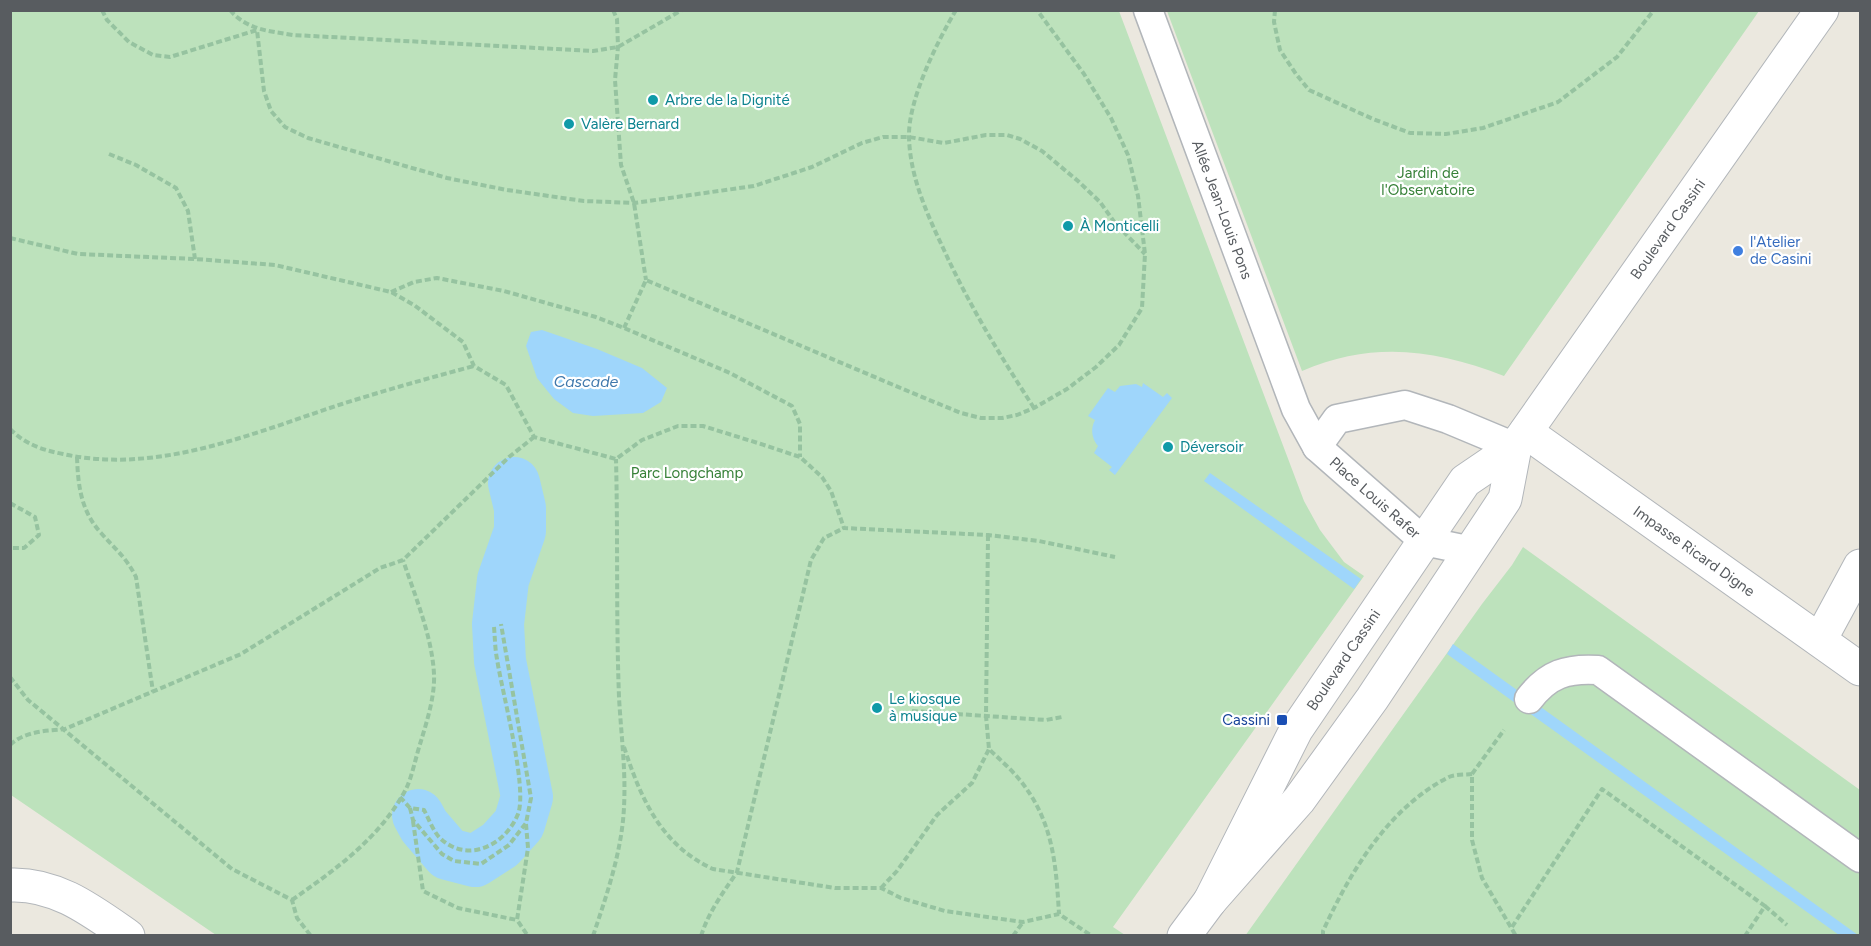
<svg xmlns="http://www.w3.org/2000/svg" width="1871" height="946" font-family="Figtree,sans-serif">
	<style>
		.green { fill: #bde2bc }
		.water { fill: #9fd6fb }
		.lines { fill: none; stroke-linecap: round; stroke-linejoin: round }
		.canal { stroke: #9fd6fb; stroke-width: 52 }
		.service-casing { stroke: #b2b6ba; stroke-width: 31 }
		.minor-casing { stroke: #b2b6ba; stroke-width: 35 }
		.path { stroke: #96c3a0; stroke-width: 4; stroke-dasharray: 6 3; stroke-linecap: butt }
		.service { stroke: #fff; stroke-width: 28 }
		.minor { stroke: #fff; stroke-width: 33 }
		.culture-dot { fill: #0f9aa8; stroke: #fff; stroke-width: 2 }
		.shop-dot { fill: #3f7fe0; stroke: #fff; stroke-width: 2 }
		.transit-dot { fill: #1a4fb4; stroke: #fff; stroke-width: 2 }
		.labels { text-anchor: middle; dominant-baseline: central; stroke-width: 4.5; stroke-linejoin: round; paint-order: stroke }
		.culture-label { font-size: 15px; fill: #0d838f; stroke: #fff; text-anchor: start }
		.park-label { font-size: 15px; fill: #378138; stroke: #fff }
		.street-label { font-size: 15px; fill: #585c60; stroke: #fff }
		.shop-label { font-size: 15px; fill: #366cbe; stroke: #fff; text-anchor: start }
		.transit-label { font-size: 15px; fill: #164399; stroke: #fff; text-anchor: end }
		.water-label { font-size: 16px; font-style: italic; fill: #3f78ac; stroke: #fff }
	</style>
	<rect width="100%" height="100%" fill="#ebe8df"/>
	<g class="green">
		<path d="M11,11h1108l185,490 16,29 24,32 20,14 -251,351 12,8h-909l-205,-140z"/>
		<path d="M1167,11v-1l592,1 -255,365c-70,-27 -131,-35 -202,-5z"/>
		<path d="M1523,547l337,243v145l-615,1 237,-332 30,-39z"/>
	</g>
	<g class="water">
		<path d="M542,330l55,19 45,19 25,20 -6,14 -18,11 -50,3 -20,-3 -19,-14 -17,-21 -11,-32 5,-14z"/>
		<path d="M1143,383l20,14 4,-4 5,5 -57,77 -6,-5 3,-3 -18,-14 4,-7c-6,-7 -8,-17 -3,-26l-7,-4 20,-28 7,4 5,-6 16,-2 6,3z"/>
		<path d="M1210,473l151,106 -7,10 -150,-108z"/>
		<path d="M1453,644l405,291h-19l-392,-281z"/>
	</g>
	<g class="lines">
		<path class="canal" d="M418,815l6,11 24,28 27,7 25,-16 19,-21 8,-27 -27,-136 -2,-37 5,-44 17,-49v-23l-6,-25"/>
		<g class="service-casing">
			<g id="service">
				<path id="s1" d="M1148,10l148,399 21,38 107,94 48,10"/>
				<path d="M1317,447l20,-28 68,-14 43,14 67,28"/>
				<path d="M1529,699c19,-25 38,-31 69,-29l262,188"/>
			</g>
		</g>
		<g class="minor-casing">
			<g id="minor">
				<path id="s2" d="M1526,432l334,237"/>
				<path d="M1820,640l40,-74"/>
				<path d="M10,885c46,-2 82,26 118,51"/>
				<path id="s3" d="M1210,901l86,-171 169,-249 50,-34 307,-437"/>
				<path d="M1184,936l26,-35 89,-101 73,-101 133,-200 10,-52"/>
			</g>
		</g>
		<g class="path">
			<path d="M102,10l5,10 22,22 24,13 17,2 87,-27 7,61 7,20 14,16 23,11 139,40 60,12 77,11 50,2 120,-17 58,-19 50,-24 21,-6h26l35,6 42,-8h21l13,4 22,12 36,30 22,21 15,21 30,31"/>
			<path d="M230,10c17,20 39,21 63,25l300,16 25,-4 64,-37"/>
			<path d="M613,10l4,9 1,28 -3,33 6,85 13,38 12,77"/>
			<path d="M956,10c-19,32 -48,90 -47,127 1,40 18,77 35,113 25,55 57,107 90,158"/>
			<path d="M1275,10l-1,12 6,28 16,24 13,16 64,29 37,14 36,1 37,-6 75,-26 59,-45 37,-47"/>
			<path d="M109,154l27,11 40,23 12,23 7,48"/>
			<path d="M10,238l68,16 117,5 80,6 116,27 23,13 49,37 11,24 32,19 28,52 82,22 26,-19 36,-14h25l58,18 39,13 22,20 9,14 13,37 144,7 51,6 76,16"/>
			<path d="M391,292l23,-10 23,-4 67,13 92,26 28,11 106,45 62,33 8,18v33"/>
			<path d="M624,328l22,-48 264,112 51,21 20,5h21l15,-3 17,-7 33,-19 29,-22 23,-22 23,-37 3,-54 -7,-58 -10,-41 -17,-37 -27,-44 -47,-64"/>
			<path d="M10,429c15,15 32,21 53,25 95,21 190,-21 279,-50 44,-14 87,-26 132,-38"/>
			<path d="M77,457c1,29 4,54 24,76 14,16 25,24 35,44l17,115"/>
			<path d="M10,503l25,14 4,18 -15,13h-14"/>
			<path d="M988,535l-2,181 3,33c10,10 21,19 30,30 34,41 37,84 40,135"/>
			<path d="M10,677l18,23 204,169 60,31 5,18 14,18"/>
			<path d="M912,711l134,9 16,-3"/>
			<path d="M10,745c15,-14 36,-14 55,-16l176,-75 139,-86 23,-8 106,-103 25,-20"/>
			<path d="M624,747c17,52 37,98 89,122l122,19h46l20,10 44,13 78,11 36,-8 33,22"/>
			<path d="M1472,774l32,-44"/>
			<path d="M400,797l10,11 14,2c5,9 9,21 16,28 27,26 65,8 78,-24 10,-26 -16,-122 -21,-155 -2,-10 -2,-21 -3,-32"/>
			<path d="M410,808l3,12 29,34 12,7 27,3 28,-19 17,-22 5,-25 -30,-174"/>
			<path d="M413,821l10,70 35,17 59,12"/>
			<path d="M526,824l2,24 -11,72 11,16"/>
			<path d="M881,888l16,-17 40,-56 35,-32 17,-34"/>
			<path d="M292,900c43,-30 89,-63 114,-111 6,-12 10,-33 15,-48 6,-20 14,-45 13,-67 -2,-38 -19,-78 -31,-114"/>
			<path d="M1765,906l22,19"/>
			<path d="M1512,927l90,-138 163,117 -20,30"/>
			<path d="M593,936c14,-42 29,-85 31,-129 2,-37 -3,-73 -5,-110 -3,-79 -1,-158 -3,-238"/>
			<path d="M701,936c8,-25 22,-43 36,-64l74,-312 13,-22 20,-10"/>
			<path d="M1013,936l10,-14"/>
			<path d="M1323,936v-5c27,-59 66,-124 126,-154 7,-3 16,-2 23,-3v66l10,38 34,58"/>
		</g>
		<use href="#service" class="service"/>
		<use href="#minor" class="minor"/>
	</g>
	<g class="culture-dot">
		<circle cx="653" cy="100" r="6"/>
		<circle cx="569" cy="124" r="6"/>
		<circle cx="1068" cy="226" r="6"/>
		<circle cx="1168" cy="447" r="6"/>
		<circle cx="877" cy="708" r="6"/>
	</g>
	<circle class="shop-dot" cx="1738" cy="251" r="6"/>
	<rect class="transit-dot" x="1276" y="714" width="12" height="12" rx="3"/>
	<g class="labels">
		<g class="culture-label">
			<text x="665" y="100">Arbre de la Dignité</text>
			<text x="581" y="124">Valère Bernard</text>
			<text x="1080" y="226">À Monticelli</text>
			<text x="1180" y="447">Déversoir</text>
			<text x="889" y="699">Le kiosque<tspan x="889" dy="17">à musique</tspan></text>
		</g>
		<g class="park-label">
			<text x="1428" y="173">Jardin de<tspan x="1428" dy="17">l'Observatoire</tspan></text>
			<text x="687" y="473">Parc Longchamp</text>
		</g>
		<g class="street-label">
			<text stroke="none"><textPath href="#s1" startOffset="213">Allée Jean-Louis Pons</textPath></text>
			<text stroke="none"><textPath href="#s3" startOffset="819">Boulevard Cassini</textPath></text>
			<text stroke="none"><textPath href="#s1" startOffset="546">Place Louis Rafer</textPath></text>
			<text stroke="none"><textPath href="#s2" startOffset="206">Impasse Ricard Digne</textPath></text>
			<text stroke="none"><textPath href="#s3" startOffset="276">Boulevard Cassini</textPath></text>
		</g>
		<g class="shop-label">
			<text x="1750" y="242">l'Atelier<tspan x="1750" dy="17">de Casini</tspan></text>
		</g>
		<g class="transit-label">
			<text x="1270" y="720">Cassini</text>
		</g>
		<g class="water-label">
			<text x="586" y="381">Cascade</text>
		</g>
	</g>
	<rect width="1871" height="946" fill="none" stroke="#585c60" stroke-width="24"/>
</svg>
